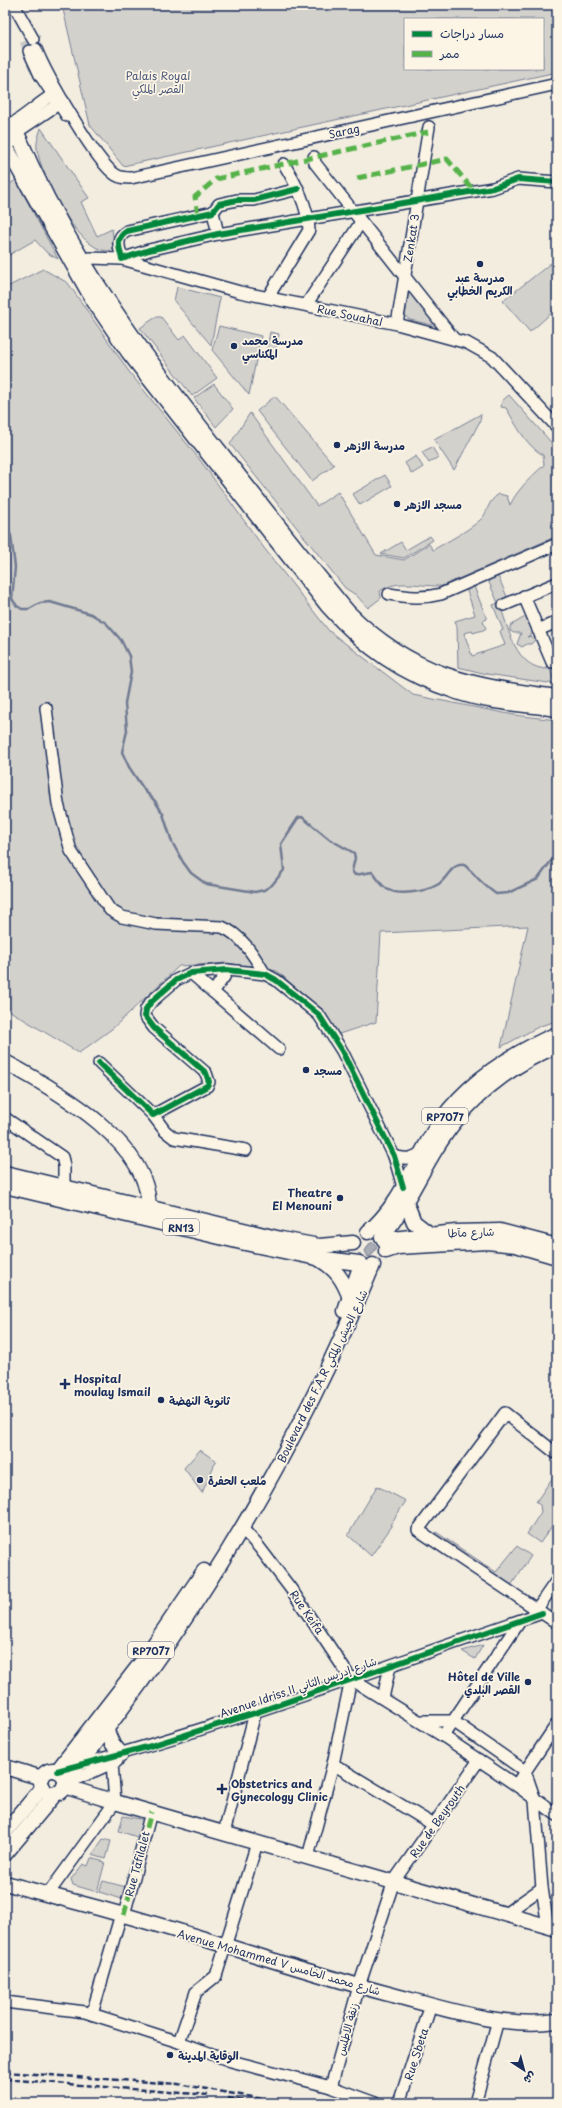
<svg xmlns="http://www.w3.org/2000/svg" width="562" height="2108" font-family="'Playpen Sans','Playpen Sans Arabic',sans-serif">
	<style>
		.green { fill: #d3d1cc; stroke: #778095; fill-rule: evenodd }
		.water { fill: #a9acb3; stroke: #707a91 }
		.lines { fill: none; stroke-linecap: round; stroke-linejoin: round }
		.stream { stroke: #707a91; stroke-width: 2.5 }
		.minor-tunnel { stroke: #c8c7c6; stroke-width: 11; stroke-dasharray: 11 5.5; stroke-linecap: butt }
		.minor-casing { stroke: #1b2f5e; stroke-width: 14 }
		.major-casing { stroke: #1b2f5e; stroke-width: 17 }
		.minor { stroke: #fcf5e5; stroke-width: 11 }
		.major { stroke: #fcf5e5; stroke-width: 14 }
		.rail { stroke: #1b2f5e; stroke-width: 2.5; stroke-dasharray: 6 3; stroke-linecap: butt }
		.quiet { stroke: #55b248; stroke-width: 5; stroke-dasharray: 10 5; stroke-linecap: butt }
		.cycleway-casing { stroke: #fcf5e5; stroke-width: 8 }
		.cycleway { stroke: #00873e; stroke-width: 6 }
		.poi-dot { fill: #1b2f5e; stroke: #fcf5e5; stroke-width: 1.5 }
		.labels { text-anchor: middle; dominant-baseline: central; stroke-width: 3.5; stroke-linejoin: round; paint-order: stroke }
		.shield { fill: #fcf5e5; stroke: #5e6a86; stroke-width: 1 }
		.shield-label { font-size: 10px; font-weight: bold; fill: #1b2f5e }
		.park-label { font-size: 11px; fill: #49587a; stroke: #fcf5e5 }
		.street-label { font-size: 11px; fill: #1b2f5e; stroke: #fcf5e5 }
		.poi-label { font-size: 11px; font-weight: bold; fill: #1b2f5e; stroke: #fcf5e5; text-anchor: start }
	</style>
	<rect width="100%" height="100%" fill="#f3ede0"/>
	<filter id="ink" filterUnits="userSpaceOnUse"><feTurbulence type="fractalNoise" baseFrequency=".025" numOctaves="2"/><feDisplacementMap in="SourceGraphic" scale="8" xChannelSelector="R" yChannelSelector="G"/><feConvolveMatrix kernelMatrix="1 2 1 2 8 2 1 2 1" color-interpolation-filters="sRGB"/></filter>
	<g filter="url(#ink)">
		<g class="green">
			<path d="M62,5h495v67l-434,94 -33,-41zM405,19h138v50h-138z"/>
			<path d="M41,128l48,70 -8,4 16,34 15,-7 3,20c-2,0 -6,2 -8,2 -31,-2 -66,-76 -70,-102 -1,-8 2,-14 4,-21z"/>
			<path d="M16,180l42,79 -11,-6 -12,-13 -28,16 -2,-3v-66z"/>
			<path d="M551,263l6,7v38l-27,24 -27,-31z"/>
			<path d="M43,269l25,14 62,90 70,87 64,88 65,83 84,64 101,20 43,5v301l-17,5 -39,21 27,-121 -147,7 -5,89 -40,13 -17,-26 -42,-38 -50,-8 -48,3 -66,62 -34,25 -74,-45v-720z"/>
			<path d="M177,287l43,11 -9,47 -37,-44z"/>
			<path d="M409,290l28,36 -27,-6 -5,-4z"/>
			<path d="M156,317h5l18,23 6,-5 32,43 -25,18 -52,-68z"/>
			<path d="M219,326l42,10 -12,59 -37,-45z"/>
			<path d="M270,332l9,2 -5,26 -9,-2z"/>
			<path d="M214,384l19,25 -17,18 -22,-29z"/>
			<path d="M509,395l48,54v87l-115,50c-20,1 -44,-8 -62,5l1,7 -13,10 -12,-13 -11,-7 -115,-144 20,-31 67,93 21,-14 38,63 28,5 25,-16 4,6c15,-9 33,-18 46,-29 11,-9 6,-18 20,-27l8,2 3,9c7,-15 21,-28 34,-40l-1,-10c-18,-10 -27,-31 -37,-47l-5,-1 1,-6z"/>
			<path d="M275,396l59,69 -22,16 -55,-70z"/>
			<path d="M481,414l-1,7 -26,49 -20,-30z"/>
			<path d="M432,447l6,10 -9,6 -7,-11z"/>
			<path d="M416,456l7,11 -11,7 -7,-11z"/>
			<path d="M385,475l7,11 -32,19 -7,-11z"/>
			<path d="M430,536l3,4 -29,18 -23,-4 20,-12 5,8z"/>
			<path d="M498,576l10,23 -9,4c10,24 15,67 51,66l5,15 -68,-10 -29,-7 -1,-40 -2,-6 20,-6 -9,-27 7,-4 14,35 -4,2 3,8 -13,4 -1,-2 -8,2 8,23 33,-11 -5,-14 3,-1 -10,-25 5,-2 -10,-23z"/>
			<path d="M525,617h2l7,16 -7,4 4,-1 4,4 -4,4h-4l-5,3 -5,-3 4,-11h-7l-4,-2v-5z"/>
			<path d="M200,1450l16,11 -14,32 -18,-25z"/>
			<path d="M557,1471v48l-17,24 -13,-9 14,-22 -1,-7 -4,-3z"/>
			<path d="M377,1486l29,15 -16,24 2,1 -21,30 -23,-21z"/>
			<path d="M436,1532l60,40 21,-26 14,10 -21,31 -76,-51z"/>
			<path d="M483,1645l-8,14 -13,-8z"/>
			<path d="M123,1816l23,4 -6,18 -21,-7z"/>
			<path d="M103,1839l8,2 -5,18 -14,-4z"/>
			<path d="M91,1858l14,4 -8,30 -24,-7 -2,-6 12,-15 5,2z"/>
			<path d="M103,1881l23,6 -4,12 -23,-7z"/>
		</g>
		<path class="water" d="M373,1242l4,5 -6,9 -3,1 -3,-6 4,-7z"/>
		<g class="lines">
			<path class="stream" d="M5,522l6,14 4,31 -3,32 5,7 5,3h7l11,-6 10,-1 41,12 15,9 15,17 8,16 2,16 -6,31 2,28 -5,21 7,15 16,24 10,10 8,13 9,28 11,20 8,11 15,11 49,8 9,-2 8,-5 12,-15 -3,-26 17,-26 4,-1 27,22 25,14 1,5 -3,13 3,4 17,-3c6,6 9,15 17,18 12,6 37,1 48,-5 10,-5 14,-22 27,-20 3,1 4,4 7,6 8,9 15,16 25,23l12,-1 30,-14 13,-18h6"/>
			<path class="minor-tunnel" d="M25,41l4,10"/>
			<g class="minor-casing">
				<g id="minor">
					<path d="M14,5l19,34"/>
					<path d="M36,49c10,25 60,114 80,126 5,3 9,3 15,3l426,-94"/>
					<path d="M29,51l11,24 27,41"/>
					<path d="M12,124c16,-10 28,-22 45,-32"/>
					<path d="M17,132l46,-31"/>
					<path d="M314,157l1,6 139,176"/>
					<path d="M298,189l-44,11h-17l-18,4 -6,8 -86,19c-12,7 -8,16 -5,28l27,-9 69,-16 275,-46 25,-9 39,3"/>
					<path d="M213,212l5,22"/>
					<path d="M76,262l13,-4 33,1 118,33 157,32 70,19 25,14 65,70"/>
					<path d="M268,297l41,-67c-1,-24 -13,-46 -25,-66"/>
					<path d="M306,305l55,-83"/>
					<path d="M397,324l32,-197"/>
					<path d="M389,594c19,3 33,5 52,0l116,-50"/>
					<path d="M524,596l28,66 5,-2"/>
					<path d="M504,605l53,-22"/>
					<path d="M538,630l19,-8"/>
					<path d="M46,708l12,96 13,47 39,59 12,7 34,7 66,3c20,8 32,29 43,47"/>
					<path d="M191,973l88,76"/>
					<path d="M213,992l11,-15 3,-7"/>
					<path d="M99,1063l54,52 54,-29 2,-4 -3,-9 -52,-45 -9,-12 1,-7 5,-7 25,-22 15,-7 36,-3 38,4 11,6 43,35 23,36 52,105 9,31"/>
					<path d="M153,1115l12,16 9,7 72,12"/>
					<path d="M5,1118l57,39 2,8v22"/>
					<path d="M394,1156c12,4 18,3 28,-4"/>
					<path d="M557,1454l-52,-41 -87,117 139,93"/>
					<path d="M242,1528l17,19 32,42 60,90 92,57"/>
					<path d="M532,1616l25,-36"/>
					<path d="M383,1698l7,-32"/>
					<path d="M422,1721h31l67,-100"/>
					<path d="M333,1764l101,61"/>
					<path d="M75,1766c159,-42 312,-101 467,-153"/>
					<path d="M525,1771l-72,-50 -10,15 73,49 41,-61"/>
					<path d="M525,1771l10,29 7,88 6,39"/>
					<path d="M65,1784l52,-23"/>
					<path d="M516,1785l41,30"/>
					<path d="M224,1833l31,-120"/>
					<path d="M308,1857l25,-93 18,-85"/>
					<path d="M48,1894l67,-92 -3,-39"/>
					<path d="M505,1914l37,-26"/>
					<path d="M124,1915l27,-103"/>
					<path d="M5,2002l80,10 94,30 52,19 100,26 44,16"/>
					<path d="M92,2014l29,-100"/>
					<path d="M179,2042l17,-50 20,-16 41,-133"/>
					<path d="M331,2087l28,-101 35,-105 85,-121"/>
					<path d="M399,2103l32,-98"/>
					<path d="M475,2103l23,-83"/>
				</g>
			</g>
			<g class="major-casing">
				<g id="major">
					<path d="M5,124c7,-1 11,3 12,9l-4,7"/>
					<path d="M17,133c52,124 129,226 212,330 39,50 78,100 119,149 64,64 123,74 209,85"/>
					<path d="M5,145l88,155 36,53 198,252c38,43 75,69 130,87 32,11 67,12 100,17"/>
					<path d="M5,1062c50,27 152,84 143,152"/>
					<path d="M5,1173l276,66 38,7 34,-3"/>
					<path d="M5,1186l240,57 72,15 42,5"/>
					<path d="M406,1202l8,20 17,13"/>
					<path d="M368,1232c32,-27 45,-67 66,-101 28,-46 75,-76 123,-97"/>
					<path d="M382,1237c29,-36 45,-82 75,-118 26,-32 62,-58 100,-73"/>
					<path d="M384,1240l72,-8 44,-1 57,15"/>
					<path d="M386,1251l12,-4 89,-5 29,3 41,12"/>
					<path d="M319,1259c17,10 24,20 31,39"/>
					<path d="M345,1311l16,-47"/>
					<path d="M106,1729l6,14 9,11"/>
					<path d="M5,1767l37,11"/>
					<circle cx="53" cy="1782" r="12"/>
					<path d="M57,1771l87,-112 60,-88"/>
					<path d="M65,1782c127,-157 231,-330 308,-517"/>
					<path d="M64,1786l51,16 442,127"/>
					<path d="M5,1832l38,-45"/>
					<path d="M5,1854l51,-61"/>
					<path d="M5,1883c40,11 80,21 119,32 88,25 173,55 261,78 55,14 115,36 172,28"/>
				</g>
			</g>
			<use href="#minor" class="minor"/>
			<use href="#major" class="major"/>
			<g class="rail">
				<path d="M5,2072l173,12 108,19"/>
				<path d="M5,2079l203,16"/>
				<path d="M228,2098l28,5"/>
			</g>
			<g class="quiet">
				<path d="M357,178l90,-19 27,32"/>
				<path d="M198,215l-3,-18 21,-18 212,-47"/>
				<path d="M124,1915l27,-103"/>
			</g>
			<g class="cycleway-casing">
				<g id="cycleway">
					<path d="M298,189l-44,11h-17l-18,4 -6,8 -86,19c-12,7 -8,16 -5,28l27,-9 69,-16 275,-46 25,-9 39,3"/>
					<path d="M99,1063l54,52 54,-29 2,-4 -3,-9 -52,-45 -9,-12 1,-7 5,-7 25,-22 15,-7 36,-3 38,4 11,6 43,35 23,36 52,105 9,31"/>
					<path d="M57,1771l90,-24 108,-34 287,-100"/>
				</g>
			</g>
			<use href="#cycleway" class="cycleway"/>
		</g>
	</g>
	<g class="poi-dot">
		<circle cx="480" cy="264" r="4"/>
		<circle cx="234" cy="346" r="4"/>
		<circle cx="337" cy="445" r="4"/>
		<circle cx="397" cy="504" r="4"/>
		<circle cx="306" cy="1070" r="4"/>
		<circle cx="340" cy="1198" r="4"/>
		<path d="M63 1378h4v4h4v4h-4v4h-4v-4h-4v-4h4z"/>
		<circle cx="161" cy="1400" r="4"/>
		<circle cx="200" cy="1480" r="4"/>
		<circle cx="528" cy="1682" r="4"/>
		<path d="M220 1783h4v4h4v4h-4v4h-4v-4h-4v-4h4z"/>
		<circle cx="170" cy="2055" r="4"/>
	</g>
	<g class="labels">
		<g class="shield">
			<rect x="422" y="1108" width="46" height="16" rx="3"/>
			<rect x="163" y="1219" width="36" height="16" rx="3"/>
			<rect x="128" y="1642" width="46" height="16" rx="3"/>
		</g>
		<g class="shield-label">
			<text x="445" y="1116">RP7077</text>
			<text x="181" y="1227">RN13</text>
			<text x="151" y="1650">RP7077</text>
		</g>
		<g class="park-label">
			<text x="158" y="75">Palais Royal<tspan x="158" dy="13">القصر الملكي</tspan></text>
		</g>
		<g class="street-label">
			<text transform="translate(344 131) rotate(-12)">Sarag</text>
			<text transform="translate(411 238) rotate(-81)">Zenkat 3</text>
			<text transform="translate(350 315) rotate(12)">Rue Souahal</text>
			<text transform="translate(471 1232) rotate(-2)">شارع مآطا</text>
			<text transform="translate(322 1376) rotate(-64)">Boulevard des F.A.R شارع الجيش الملكي</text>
			<text transform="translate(307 1612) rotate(55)">Rue Keifa</text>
			<text transform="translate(298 1687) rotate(-19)">Avenue Idriss II شارع إدريس الثاني</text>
			<text transform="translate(437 1821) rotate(-55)">Rue de Beyrouth</text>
			<text transform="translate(137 1864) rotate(-75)">Rue Tafilalet</text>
			<text transform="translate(279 1962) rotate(16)">Avenue Mohammed V شارع محمد الخامس</text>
			<text transform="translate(347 2029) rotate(-75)">زنقة الاطلس</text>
			<text transform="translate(416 2054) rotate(-72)">Rue Sbeta</text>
		</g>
		<g class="poi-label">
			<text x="480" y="277" text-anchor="middle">مدرسة عبد<tspan x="480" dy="13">الكريم الخطابي</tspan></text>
			<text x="242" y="340">مدرسة محمد<tspan x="242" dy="13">المكناسي</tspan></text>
			<text x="345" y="445">مدرسة الازهر</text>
			<text x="405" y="504">مسجد الازهر</text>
			<text x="314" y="1070">مسجد</text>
			<text x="332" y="1192" text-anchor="end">Theatre<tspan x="332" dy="13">El Menouni</tspan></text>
			<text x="74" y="1378">Hospital<tspan x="74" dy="13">moulay Ismail</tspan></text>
			<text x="169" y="1400">ثانوية النهضة</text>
			<text x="208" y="1480">ملعب الحفرة</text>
			<text x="520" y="1676" text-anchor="end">Hôtel de Ville<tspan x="520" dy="13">القصر البلدي</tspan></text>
			<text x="231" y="1783">Obstetrics and<tspan x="231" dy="13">Gynecology Clinic</tspan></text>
			<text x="178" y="2055">الوقاية المدينة</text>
		</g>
	</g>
	<rect width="562" height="2108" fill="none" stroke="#fcf5e5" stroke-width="20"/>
	<rect x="10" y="10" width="542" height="2088" fill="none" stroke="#1b2f5e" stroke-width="1.5" filter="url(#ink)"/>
	<rect x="404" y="18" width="140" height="52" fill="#fcf5e5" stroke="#a2a6af"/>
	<rect x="412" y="31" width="20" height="6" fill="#00873e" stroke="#a2a6af"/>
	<text x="440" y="38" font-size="12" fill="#1b2f5e">مسار دراجات</text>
	<rect x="412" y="51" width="20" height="6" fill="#55b248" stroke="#a2a6af"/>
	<text x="440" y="58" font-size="12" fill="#1b2f5e">ممر</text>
	<g transform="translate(524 2070) rotate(144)" stroke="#fcf5e5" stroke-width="3" paint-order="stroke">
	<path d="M0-3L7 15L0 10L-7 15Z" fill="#1b2f5e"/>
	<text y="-6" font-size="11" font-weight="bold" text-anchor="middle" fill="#1b2f5e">ش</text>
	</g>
</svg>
